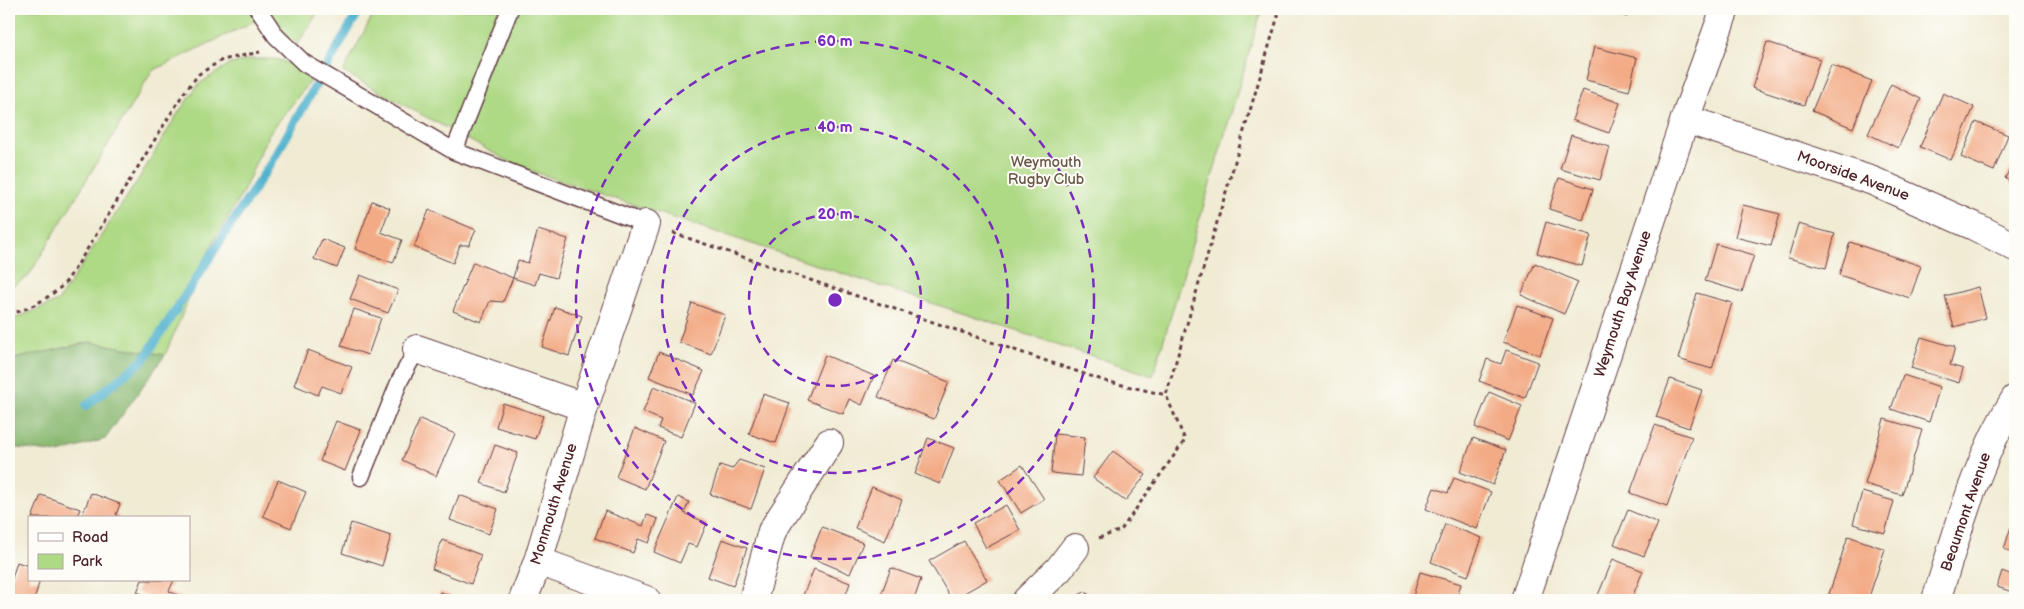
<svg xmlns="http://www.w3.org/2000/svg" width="2024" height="609" font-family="'Balsamiq Sans',sans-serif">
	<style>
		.green { fill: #aed985; stroke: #7c7c58 }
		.forest { fill: #8ab972; stroke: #6a6c4e }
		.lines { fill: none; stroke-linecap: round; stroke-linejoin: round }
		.stream { stroke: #4eb1cd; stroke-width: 9 }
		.building { fill: #f3ab86 }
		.service-casing { stroke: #633e44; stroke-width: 19 }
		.minor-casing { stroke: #633e44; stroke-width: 30 }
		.path { stroke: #633e44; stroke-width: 3; stroke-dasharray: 4 4; stroke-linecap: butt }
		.service { stroke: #fff; stroke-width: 16 }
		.minor { stroke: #fff; stroke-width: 28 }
		.ring { fill: none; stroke: #7b2cbf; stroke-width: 2.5; stroke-dasharray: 9 6 }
		.labels { text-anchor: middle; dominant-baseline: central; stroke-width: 4; stroke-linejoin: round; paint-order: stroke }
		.park-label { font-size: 15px; fill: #685746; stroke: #fdfcf7 }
		.street-label { font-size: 15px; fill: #4a1f2b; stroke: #fdfcf7 }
		.centre { fill: #7b2cbf; stroke: #fdfcf7; stroke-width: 2.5 }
		.ring-label { font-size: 15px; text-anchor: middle; font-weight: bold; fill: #7b2cbf; stroke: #fdfcf7; stroke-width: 4; stroke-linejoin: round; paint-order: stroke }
	</style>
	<rect width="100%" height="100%" fill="#fdfcf7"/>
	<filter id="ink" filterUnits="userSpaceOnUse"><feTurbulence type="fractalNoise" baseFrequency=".02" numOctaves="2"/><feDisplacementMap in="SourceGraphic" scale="10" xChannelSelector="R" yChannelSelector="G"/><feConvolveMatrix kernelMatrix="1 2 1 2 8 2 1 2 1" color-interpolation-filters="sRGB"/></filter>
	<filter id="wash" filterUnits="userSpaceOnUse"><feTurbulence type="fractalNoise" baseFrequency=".0096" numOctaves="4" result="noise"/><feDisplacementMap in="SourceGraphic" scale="20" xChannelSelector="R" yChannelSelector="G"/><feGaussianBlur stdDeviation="1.12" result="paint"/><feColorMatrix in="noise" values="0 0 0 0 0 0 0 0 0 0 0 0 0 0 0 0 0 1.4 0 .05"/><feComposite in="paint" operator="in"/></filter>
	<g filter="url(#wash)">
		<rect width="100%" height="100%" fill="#f0ebd3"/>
		<g class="green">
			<path d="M9,9h311l-22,35 -39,-25 -107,52 -124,206 -19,11z"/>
			<path d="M376,9h886l-109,367 -634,-209 -176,-95z"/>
			<path d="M251,59h25l20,7 18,10 -46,59 -25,57 -32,54 -46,109 -75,-13 -81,18v-39l49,-20 80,-121 40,-67 21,-29 29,-19z"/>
		</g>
		<path class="forest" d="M90,342l75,13 -60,84 -46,14 -50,-6v-87z"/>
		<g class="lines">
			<path class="stream" d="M86,406l58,-47 127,-196 89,-154"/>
		</g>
		<g id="blocks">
			<g class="building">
				<path d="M1604,9h26l-3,8z"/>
				<path d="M1767,42l53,17 -16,46 -52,-17z"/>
				<path d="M1594,47l43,11 -8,33 -43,-11z"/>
				<path d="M1831,65l41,16 -19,47 -41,-17z"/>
				<path d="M1891,84l30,15 -23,49 -30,-14z"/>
				<path d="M1583,90l37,13 -11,30 -37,-13z"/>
				<path d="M1943,93l31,14 -23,53 -31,-13z"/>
				<path d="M1976,122l32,13 -14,36 -33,-14z"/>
				<path d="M1571,135l39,12 -10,33 -40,-11z"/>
				<path d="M2015,161v24l-10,-7z"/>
				<path d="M1559,178l34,11 -10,31 -34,-11z"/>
				<path d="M372,201l18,7 -9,24 21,8 -9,23 -38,-14z"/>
				<path d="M1743,205l37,9 -9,32 -36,-9z"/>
				<path d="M429,210l47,20 -7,15h-9l-7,18 -39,-16z"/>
				<path d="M1546,222l45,13 -9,31 -45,-13z"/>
				<path d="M1798,224l37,10 -9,34 -38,-10z"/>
				<path d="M538,230l30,9 -12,39 -17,-5 -4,12 -22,-7 5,-18 10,3z"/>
				<path d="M322,239l23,9 -8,20 -23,-9z"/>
				<path d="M1850,242l71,24 -11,32 -71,-23z"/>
				<path d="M1716,244l38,11 -12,37 -37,-11z"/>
				<path d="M473,262l40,16 -10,24 -13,-1 -9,21 -28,-11z"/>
				<path d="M1535,263l43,19 -14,32 -43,-19z"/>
				<path d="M360,275l38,15 -10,23 -38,-14z"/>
				<path d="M1978,287l8,31 -32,9 -9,-31z"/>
				<path d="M1697,293l35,10 -20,66 -34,-10z"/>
				<path d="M692,303l33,12 -14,39 -32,-12z"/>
				<path d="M1517,305l36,13 -13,37 -37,-13z"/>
				<path d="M555,307l27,9 -13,40 -27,-9z"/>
				<path d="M354,309l27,9 -13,37 -27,-9z"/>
				<path d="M1921,337l34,10 -5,18 13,4 -4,14 -48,-15z"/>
				<path d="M308,350l44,17 -11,26 -19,-7 -4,9 -24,-10z"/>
				<path d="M1506,350l32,12 -13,36 -46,-17 8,-22 14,5z"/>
				<path d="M659,352l45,19 -11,24 -44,-18z"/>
				<path d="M825,355l49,21 -12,29 -13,-6 -6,15 -36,-14z"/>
				<path d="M893,360l56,22 -15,37 -56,-22z"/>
				<path d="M1903,375l37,12 -11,35 -38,-13z"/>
				<path d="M1670,379l32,11 -13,38 -33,-11z"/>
				<path d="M654,386l41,17 -14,34 -23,-9 3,-8 -18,-8z"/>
				<path d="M1489,392l33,14 -14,35 -33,-14z"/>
				<path d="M763,394l27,9 -14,40 -27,-9z"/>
				<path d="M503,403l40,13 -8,23 -39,-12z"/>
				<path d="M420,419l35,15 -19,42 -34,-16z"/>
				<path d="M1884,419l38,11 -20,65 -37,-11z"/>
				<path d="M336,421l25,9 -16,41 -25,-10z"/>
				<path d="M1655,425l37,12 -25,69 -37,-13z"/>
				<path d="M635,428l29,13 -19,48 -29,-12z"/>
				<path d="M1055,434l30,3 -4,39 -30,-3z"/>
				<path d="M928,438l26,10 -14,36 -25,-10z"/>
				<path d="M1473,438l33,12 -13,35 -33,-13z"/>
				<path d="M495,445l23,8 -14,39 -23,-9z"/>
				<path d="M1113,451l33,24 -21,26 -32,-23z"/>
				<path d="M739,460l26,9 -14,40 -41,-15 10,-29 12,4z"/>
				<path d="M1022,465l22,34 -23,14 -21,-33z"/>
				<path d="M1454,478l37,14 -14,37 -51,-20 8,-21 14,5z"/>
				<path d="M278,480l28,12 -15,36 -28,-12z"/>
				<path d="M872,487l30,13 -17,41 -30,-13z"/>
				<path d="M1862,492l32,9 -9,32 -32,-9z"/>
				<path d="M91,493l29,11 -4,11 5,3h-40z"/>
				<path d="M41,495l39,14 -4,9h-44z"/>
				<path d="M459,495l39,14 -9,25 -39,-14z"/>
				<path d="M678,497l11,5 -5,11 23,10 -10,24 -9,-3 -8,19 -26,-11z"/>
				<path d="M1006,505l14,25 -34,18 -13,-25z"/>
				<path d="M1628,510l30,13 -14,33 -30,-12z"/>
				<path d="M605,511l38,15 4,-11 11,4 -9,24 -11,-4 -5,14 -38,-15z"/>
				<path d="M351,523l40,13 -9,30 -40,-13z"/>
				<path d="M1445,524l37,14 -14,38 -37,-14z"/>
				<path d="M822,527l41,16 -13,31 -40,-17z"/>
				<path d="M2011,527l4,2v24l-11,-4z"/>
				<path d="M1848,536l37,13 -17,51h-41z"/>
				<path d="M722,539l25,9 -14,38 -25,-9z"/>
				<path d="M442,540l39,15 -10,29 -39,-15z"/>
				<path d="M964,541l23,39 -35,20 -23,-39z"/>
				<path d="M1613,559l30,12 -12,29h-35z"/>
				<path d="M17,562l12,4v14h11l-6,20h-25v-12z"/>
				<path d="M891,568l30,11 -7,21h-35z"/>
				<path d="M814,569l36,14 -6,17h-43z"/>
				<path d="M2002,571l13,5v24h-5l3,-8 -16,-5z"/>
				<path d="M1420,572l41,12 -5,16h-44z"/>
				<path d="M142,580h32l-5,11 13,6 -1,3h-25l-19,-8z"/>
				<path d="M1086,591l5,9h-21z"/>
				<path d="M440,592l21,8h-24z"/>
			</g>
		</g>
	</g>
	<g filter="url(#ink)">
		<use href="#blocks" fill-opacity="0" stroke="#633e44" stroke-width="1"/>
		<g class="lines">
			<g class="service-casing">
				<g id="service">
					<path d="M258,9l18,27 28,27 150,88 192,73"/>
					<path d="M454,151l56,-142"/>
					<path d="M361,477l39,-97 17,-31"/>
				</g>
			</g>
			<g class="minor-casing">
				<g id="minor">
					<path d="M1685,119l188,62 101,45 41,21"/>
					<path d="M417,349l167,58"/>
					<path d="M538,561l108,39"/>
					<path d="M523,600l15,-39 46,-154 62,-183"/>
					<path d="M753,600l19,-69 57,-88"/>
					<path d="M1027,600l32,-31 16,-21"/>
					<path d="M1525,600l160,-481 40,-110"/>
					<path d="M1936,600c22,-68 40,-140 79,-201"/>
				</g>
			</g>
			<g class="path">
				<path d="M673,233l432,148 61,14"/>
				<path d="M9,314c19,-4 38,-15 53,-28 6,-6 11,-15 16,-22l105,-170 16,-20 23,-14 38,-8"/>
				<path d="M1099,538l22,-8 64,-90 -19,-45 114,-386"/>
			</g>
			<use href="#service" class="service"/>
			<use href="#minor" class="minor"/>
		</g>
	</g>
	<g class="ring">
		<circle cx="835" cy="300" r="86"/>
		<circle cx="835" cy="300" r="173"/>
		<circle cx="835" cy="300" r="259"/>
	</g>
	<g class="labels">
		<g class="park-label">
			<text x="1046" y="162">Weymouth<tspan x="1046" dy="17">Rugby Club</tspan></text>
		</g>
		<g class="street-label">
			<text transform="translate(1853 176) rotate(20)">Moorside Avenue</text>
			<text transform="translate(1623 304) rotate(-72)">Weymouth Bay Avenue</text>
			<text transform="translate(554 504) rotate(-73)">Monmouth Avenue</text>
			<text transform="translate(1966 512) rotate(-71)">Beaumont Avenue</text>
		</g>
	</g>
	<circle cx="835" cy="300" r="8" class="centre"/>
	<g class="ring-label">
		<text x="835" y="46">60 m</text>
		<text x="835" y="132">40 m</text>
		<text x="835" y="219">20 m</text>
	</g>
	<rect width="2024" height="609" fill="none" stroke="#fdfcf7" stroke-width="30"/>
	<rect x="28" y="516" width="162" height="65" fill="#fdfcf7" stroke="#b5a4a5"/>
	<rect x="38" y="533" width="25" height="8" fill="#ffffff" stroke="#b5a4a5"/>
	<text x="72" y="542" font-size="15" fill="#4a1f2b">Road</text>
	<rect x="38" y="554" width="25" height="15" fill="#aed985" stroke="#b5a4a5"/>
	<text x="72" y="566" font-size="15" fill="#4a1f2b">Park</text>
</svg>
